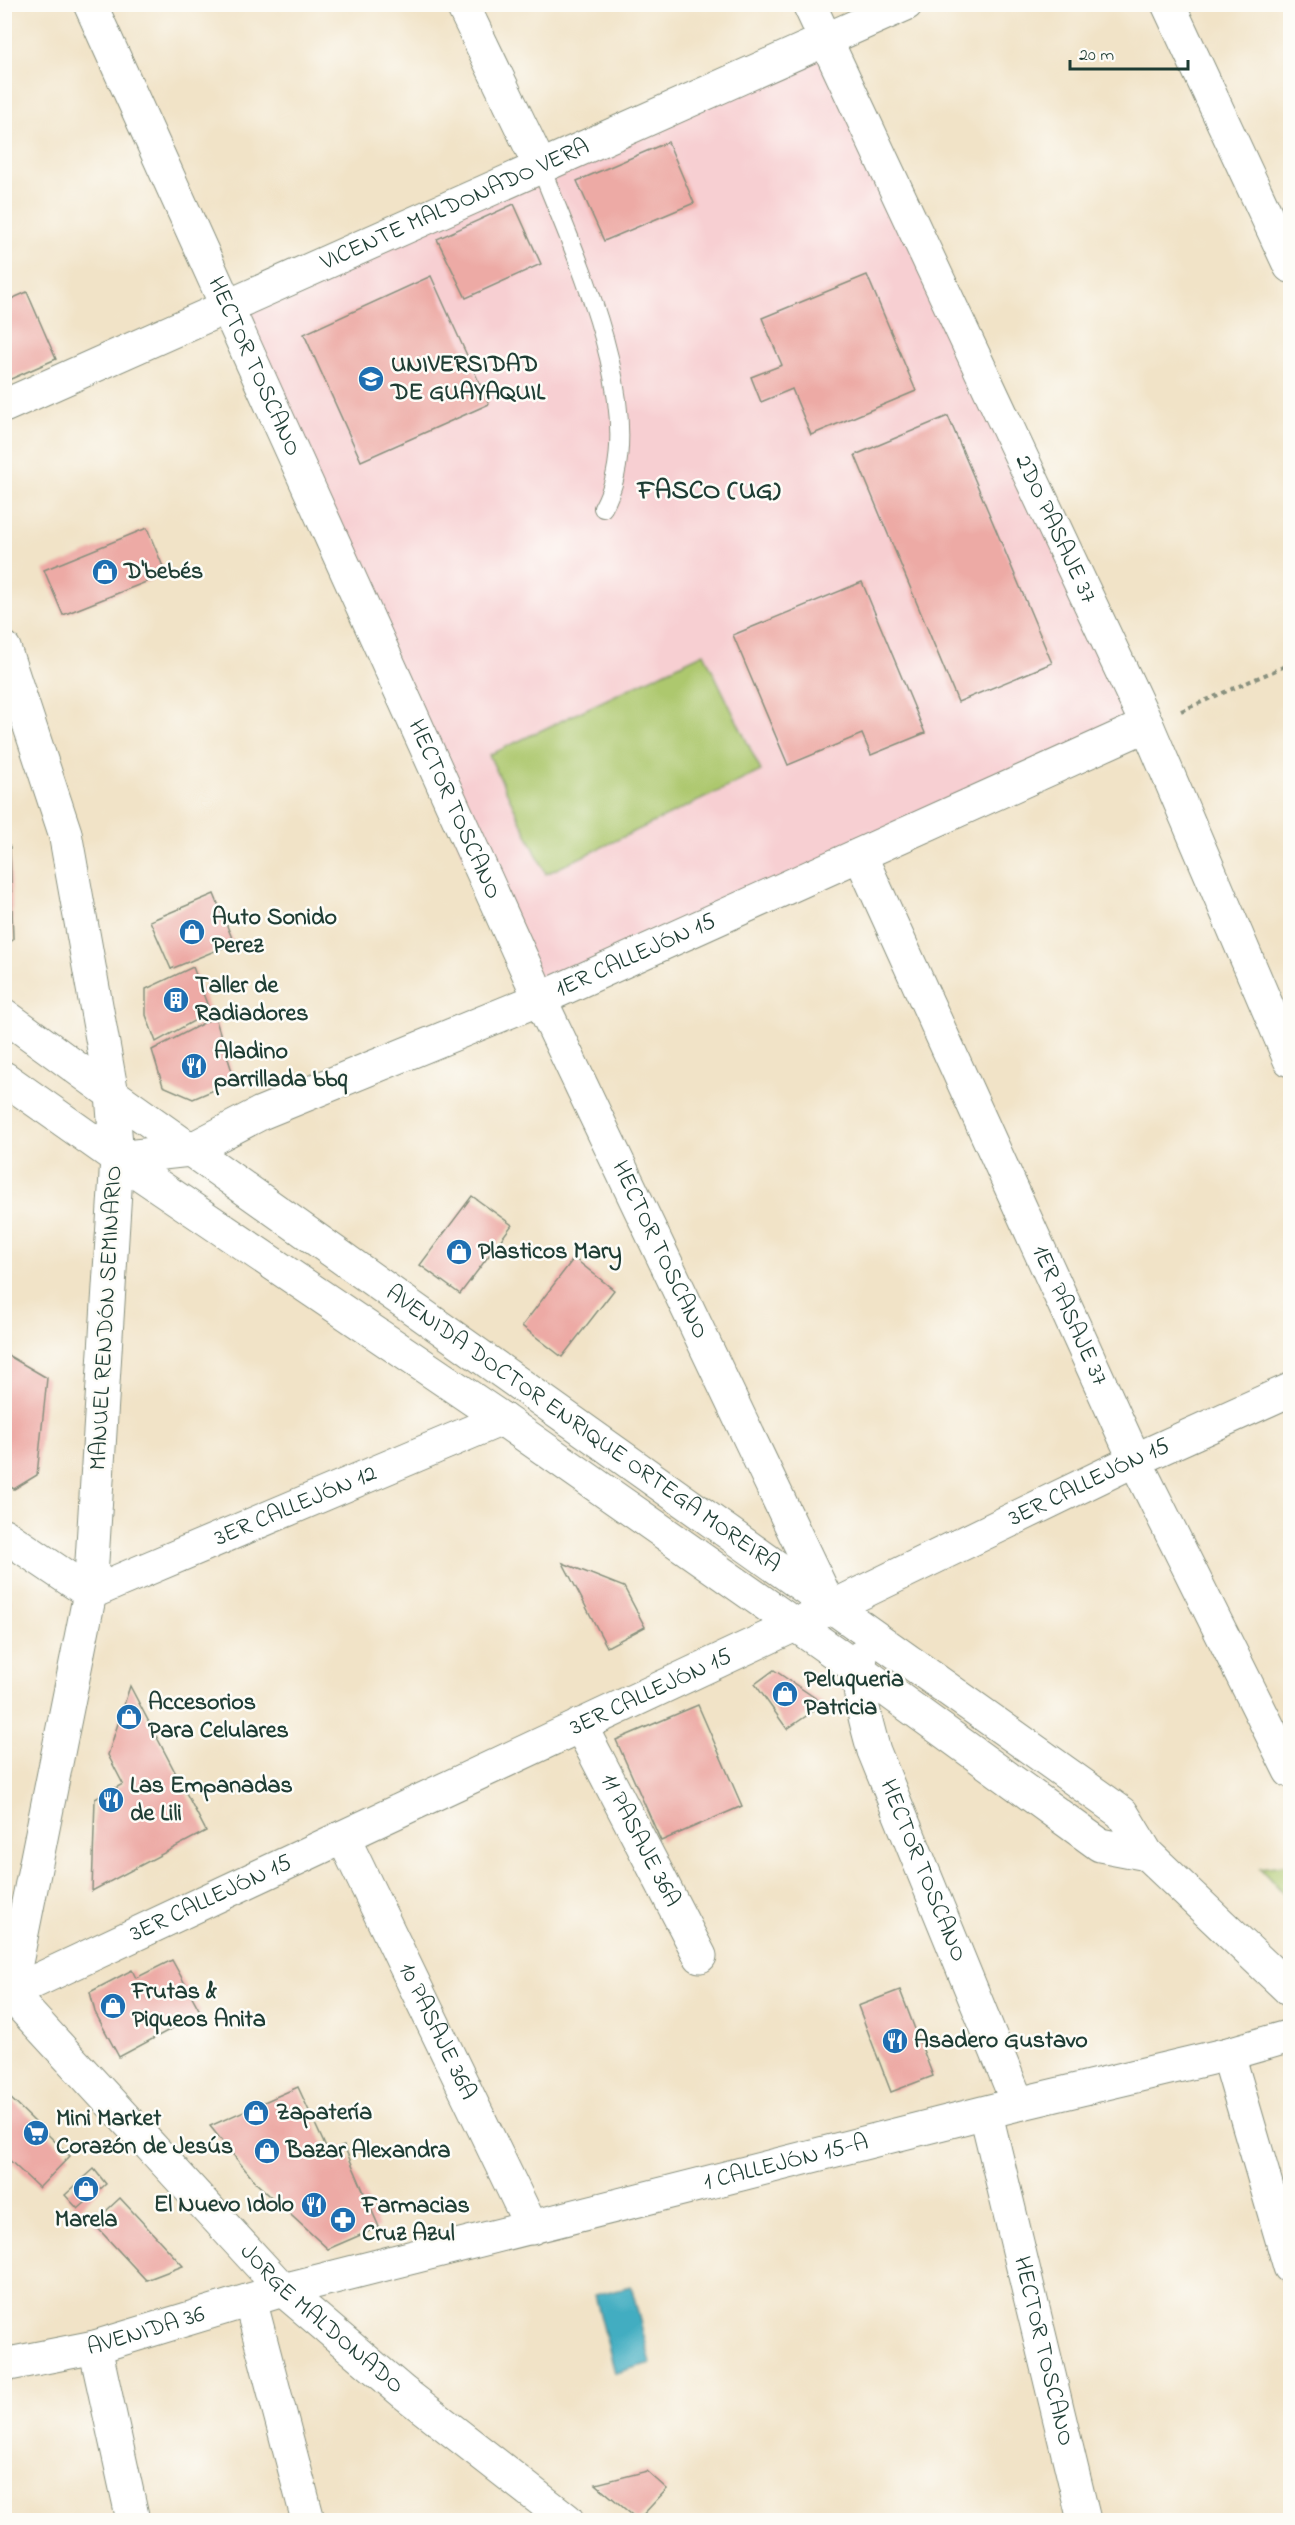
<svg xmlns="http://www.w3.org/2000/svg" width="1295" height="2525" font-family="'Indie Flower',sans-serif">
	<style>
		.built { fill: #f7cfd2 }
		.green { fill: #adc86e; stroke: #668251; stroke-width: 1.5 }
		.water { fill: #42adc1; stroke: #30757a; stroke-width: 1.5 }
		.building { fill: #edaaa5 }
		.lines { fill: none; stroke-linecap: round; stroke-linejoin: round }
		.service-casing { stroke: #88907e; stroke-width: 20 }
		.minor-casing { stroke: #88907e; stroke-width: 35 }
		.tertiary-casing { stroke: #88907e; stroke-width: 35 }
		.secondary-casing { stroke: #88907e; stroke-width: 35 }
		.path { stroke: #88907e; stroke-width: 4; stroke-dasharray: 4.5 4.5; stroke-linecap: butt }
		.service { stroke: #fff; stroke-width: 18 }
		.minor { stroke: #fff; stroke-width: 33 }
		.tertiary { stroke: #fff; stroke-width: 33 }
		.secondary { stroke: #fff; stroke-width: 33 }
		.labels { text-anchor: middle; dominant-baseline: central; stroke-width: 5; stroke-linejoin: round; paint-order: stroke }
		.street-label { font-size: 24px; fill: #1f3d34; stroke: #fdfcf7 }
		.poi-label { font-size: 24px; font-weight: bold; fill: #1f3d34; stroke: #fdfcf7; text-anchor: start }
		.quarter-label { font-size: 27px; font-weight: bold; fill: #1f3d34; stroke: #fdfcf7 }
	</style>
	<rect width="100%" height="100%" fill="#fdfcf7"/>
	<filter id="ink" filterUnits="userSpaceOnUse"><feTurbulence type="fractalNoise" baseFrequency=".0167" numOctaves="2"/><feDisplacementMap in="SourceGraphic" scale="12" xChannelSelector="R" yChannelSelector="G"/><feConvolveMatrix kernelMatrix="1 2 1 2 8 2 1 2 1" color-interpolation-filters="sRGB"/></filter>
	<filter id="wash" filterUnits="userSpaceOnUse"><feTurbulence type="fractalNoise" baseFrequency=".008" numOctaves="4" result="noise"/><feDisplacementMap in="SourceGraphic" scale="24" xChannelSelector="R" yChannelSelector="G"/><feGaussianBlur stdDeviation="1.35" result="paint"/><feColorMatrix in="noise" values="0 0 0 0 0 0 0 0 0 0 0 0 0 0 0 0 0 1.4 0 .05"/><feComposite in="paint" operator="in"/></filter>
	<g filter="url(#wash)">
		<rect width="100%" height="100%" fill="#f1e3c7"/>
		<path class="built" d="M825,43l310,687 -611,265 -299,-684z"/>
		<g class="green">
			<path d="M704,653l57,118 -215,103 -57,-119z"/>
			<path d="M1290,1864v37l-30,-33z"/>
		</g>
		<path class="water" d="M631,2286l20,77 -36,10 -20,-78z"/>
		<g id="blocks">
			<g class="building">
				<path d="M668,142l26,61 -90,38 -27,-60z"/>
				<path d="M514,204l27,60 -75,34 -29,-59z"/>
				<path d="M867,275l49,116 -105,44 -19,-46 -31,13 -10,-25 31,-12 -20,-47z"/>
				<path d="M431,276l58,128 -128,57 -57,-127z"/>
				<path d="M27,292l29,67 -52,23v-80z"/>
				<path d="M948,416l104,247 -94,39 -103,-247z"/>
				<path d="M147,528l19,46 -103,41 -19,-45z"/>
				<path d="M862,582l63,151 -54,22 -9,-21 -74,31 -55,-130z"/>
				<path d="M10,847l3,92 -9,12v-98z"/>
				<path d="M214,894l20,49 -63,26 -21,-48z"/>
				<path d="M193,967l17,45 -54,30 -10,-27v-26z"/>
				<path d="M215,1017l20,64 -42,18 -30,-13 -11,-36z"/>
				<path d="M472,1196l40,29 -52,69 -40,-29z"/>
				<path d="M574,1258l40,32 -52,67 -40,-31z"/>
				<path d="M4,1353l43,25 -10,97 -23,14 -10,-6z"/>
				<path d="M563,1563l61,24 21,40 -38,20z"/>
				<path d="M4,1597l7,3 -5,26h-2z"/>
				<path d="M774,1670l50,34 -37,25 -32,-45z"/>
				<path d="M130,1686l76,145 -114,60 3,-92 28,-15 -15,-29z"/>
				<path d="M698,1705l44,101 -81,35 -45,-101z"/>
				<path d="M172,1960l29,53 -82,44 -24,-45 -5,-20 42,-22 4,8z"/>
				<path d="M900,1990l33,86 -42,16 -33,-86z"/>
				<path d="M298,2087l30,65 16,-6 35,81 -51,22 -72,-66 -46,-57z"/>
				<path d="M4,2092l66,64 -31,32 -35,-33z"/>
				<path d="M94,2169l12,15 -28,25 -13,-14z"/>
				<path d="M120,2198l63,68 -37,14 -53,-57z"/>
				<path d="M647,2471l20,18 -29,31 -42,-36z"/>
			</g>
		</g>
	</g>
	<g filter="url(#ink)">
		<use href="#blocks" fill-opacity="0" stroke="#88907e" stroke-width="1.5"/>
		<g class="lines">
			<g class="service-casing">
				<path id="service" d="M541,168c35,89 112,250 62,340"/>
			</g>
			<g class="minor-casing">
				<g id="minor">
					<path id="s1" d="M90,4l450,995 290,608"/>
					<path d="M462,4l79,164"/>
					<path id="s2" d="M809,4l338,721 143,335"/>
					<path d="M1168,4l122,262"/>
					<path id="s3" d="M860,855l275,605 155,311"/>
					<path id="s4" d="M112,1094l1010,719 25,41 143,136"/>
					<path d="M117,1158l385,261 356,250 242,176 47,9"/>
					<path id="s5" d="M117,1158l73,-8 71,-37 279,-114 607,-274"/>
					<path id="s6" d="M4,1535l86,58 412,-174"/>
					<path id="s7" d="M861,1657c-6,30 5,65 13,94l144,353"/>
					<path id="s8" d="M580,1725l120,231"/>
					<path id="s9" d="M343,1837l189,391"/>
					<path id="s10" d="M10,1993l785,-368 340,-165 155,-70"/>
					<path d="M1228,2054l62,213"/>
					<path id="s11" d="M986,2114l98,406"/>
					<path d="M250,2300l58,220"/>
					<path d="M95,2347l38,173"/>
					<path id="s12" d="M4,2365l91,-18 188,-57 735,-186 210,-50 62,-18"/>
				</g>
			</g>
			<g class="tertiary-casing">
				<g id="tertiary">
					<path id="s13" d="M4,406l902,-402"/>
					<path d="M4,648l61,185 47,261 5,64 -27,435 -80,400"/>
					<path id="s14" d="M4,1987l279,303 120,102 164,128"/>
				</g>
			</g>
			<g class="secondary-casing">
				<g id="secondary">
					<path d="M4,1015l108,79"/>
					<path d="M4,1078l113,80"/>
				</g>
			</g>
			<path class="path" d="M1181,711l109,-47"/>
			<use href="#service" class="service"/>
			<use href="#minor" class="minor"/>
			<use href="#tertiary" class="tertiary"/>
			<use href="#secondary" class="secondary"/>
		</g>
	</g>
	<defs>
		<g id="university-disc" transform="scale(1.35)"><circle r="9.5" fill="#1f6fb2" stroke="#fdfcf7"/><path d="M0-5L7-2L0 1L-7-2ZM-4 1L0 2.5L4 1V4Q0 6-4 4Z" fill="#fff"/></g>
		<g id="shop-disc" transform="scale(1.35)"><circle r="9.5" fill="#1f6fb2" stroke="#fdfcf7"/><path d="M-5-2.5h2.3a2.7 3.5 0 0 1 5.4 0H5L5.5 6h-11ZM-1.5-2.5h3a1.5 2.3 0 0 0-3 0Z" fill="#fff"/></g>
		<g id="building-disc" transform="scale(1.35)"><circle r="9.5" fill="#1f6fb2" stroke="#fdfcf7"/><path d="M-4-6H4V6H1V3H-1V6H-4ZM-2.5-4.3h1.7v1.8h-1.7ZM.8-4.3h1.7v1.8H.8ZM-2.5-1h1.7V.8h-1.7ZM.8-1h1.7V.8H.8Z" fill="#fff"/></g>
		<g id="restaurant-disc" transform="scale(1.35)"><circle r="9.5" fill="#1f6fb2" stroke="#fdfcf7"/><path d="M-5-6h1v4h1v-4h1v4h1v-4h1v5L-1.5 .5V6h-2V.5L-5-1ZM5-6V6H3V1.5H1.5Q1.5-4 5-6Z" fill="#fff"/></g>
		<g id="supermarket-disc" transform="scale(1.35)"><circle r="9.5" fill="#1f6fb2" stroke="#fdfcf7"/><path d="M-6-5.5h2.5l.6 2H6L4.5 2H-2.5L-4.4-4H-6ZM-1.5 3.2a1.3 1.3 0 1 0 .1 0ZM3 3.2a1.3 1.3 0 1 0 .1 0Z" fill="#fff"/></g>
		<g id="pharmacy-disc" transform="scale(1.35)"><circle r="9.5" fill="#1f6fb2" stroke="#fdfcf7"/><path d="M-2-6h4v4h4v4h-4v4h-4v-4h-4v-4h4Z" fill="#fff"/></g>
	</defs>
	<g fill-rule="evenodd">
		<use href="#university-disc" x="371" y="379"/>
		<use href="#shop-disc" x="105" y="572"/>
		<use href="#shop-disc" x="192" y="932"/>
		<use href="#building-disc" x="176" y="1000"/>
		<use href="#restaurant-disc" x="194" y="1066"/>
		<use href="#shop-disc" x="459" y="1252"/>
		<use href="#shop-disc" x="785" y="1694"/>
		<use href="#shop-disc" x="129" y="1717"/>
		<use href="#restaurant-disc" x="111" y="1800"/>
		<use href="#shop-disc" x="113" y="2006"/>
		<use href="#restaurant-disc" x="895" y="2041"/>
		<use href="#shop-disc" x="256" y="2113"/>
		<use href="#supermarket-disc" x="36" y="2133"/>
		<use href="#shop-disc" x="267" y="2151"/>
		<use href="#shop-disc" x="86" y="2189"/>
		<use href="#restaurant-disc" x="314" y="2205"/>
		<use href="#pharmacy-disc" x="343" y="2220"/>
	</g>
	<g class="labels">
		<g class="street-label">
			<text stroke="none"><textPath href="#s13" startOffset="494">VICENTE MALDONADO VERA</textPath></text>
			<text stroke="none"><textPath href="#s1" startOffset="398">HECTOR TOSCANO</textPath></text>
			<text stroke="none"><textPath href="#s2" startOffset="580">2DO PASAJE 37</textPath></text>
			<text stroke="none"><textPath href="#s1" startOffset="884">HECTOR TOSCANO</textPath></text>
			<text stroke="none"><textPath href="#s5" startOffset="560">1ER CALLEJÓN 15</textPath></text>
			<text stroke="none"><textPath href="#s1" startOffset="1370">HECTOR TOSCANO</textPath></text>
			<text stroke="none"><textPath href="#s3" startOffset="506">1ER PASAJE 37</textPath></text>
			<text transform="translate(107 1318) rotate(-87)">MANUEL RENDÓN SEMINARIO</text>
			<text stroke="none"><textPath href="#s4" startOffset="578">AVENIDA DOCTOR ENRIQUE ORTEGA MOREIRA</textPath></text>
			<text stroke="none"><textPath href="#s10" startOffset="1194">3ER CALLEJÓN 15</textPath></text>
			<text stroke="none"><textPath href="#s6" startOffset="327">3ER CALLEJÓN 12</textPath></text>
			<text stroke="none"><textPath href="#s10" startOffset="708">3ER CALLEJÓN 15</textPath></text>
			<text stroke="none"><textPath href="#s8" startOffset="130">11 PASAJE 36A</textPath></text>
			<text stroke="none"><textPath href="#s7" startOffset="225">HECTOR TOSCANO</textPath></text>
			<text stroke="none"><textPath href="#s10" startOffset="222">3ER CALLEJÓN 15</textPath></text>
			<text stroke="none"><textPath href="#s9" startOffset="216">10 PASAJE 36A</textPath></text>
			<text stroke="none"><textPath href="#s12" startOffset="808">1 CALLEJÓN 15-A</textPath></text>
			<text stroke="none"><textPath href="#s14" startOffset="460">JORGE MALDONADO</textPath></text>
			<text stroke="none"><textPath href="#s12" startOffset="146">AVENIDA 36</textPath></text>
			<text stroke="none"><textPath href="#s11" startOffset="244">HECTOR TOSCANO</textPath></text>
		</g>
		<g class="poi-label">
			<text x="391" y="365">UNIVERSIDAD<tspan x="391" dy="28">DE GUAYAQUIL</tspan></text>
			<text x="124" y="572">D'bebés</text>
			<text x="212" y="918">Auto Sonido<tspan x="212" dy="28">Perez</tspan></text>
			<text x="195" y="986">Taller de<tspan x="195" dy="28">Radiadores</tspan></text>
			<text x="214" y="1052">Aladino<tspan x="214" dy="28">parrillada bbq</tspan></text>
			<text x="478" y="1252">Plasticos Mary</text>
			<text x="804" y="1680">Peluqueria<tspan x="804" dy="28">Patricia</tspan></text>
			<text x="148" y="1703">Accesorios<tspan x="148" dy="28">Para Celulares</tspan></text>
			<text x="130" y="1786">Las Empanadas<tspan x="130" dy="28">de Lili</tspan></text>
			<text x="132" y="1992">Frutas &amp;<tspan x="132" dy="28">Piqueos Anita</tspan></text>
			<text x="914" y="2041">Asadero Gustavo</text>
			<text x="276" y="2113">Zapatería</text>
			<text x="56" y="2119">Mini Market<tspan x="56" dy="28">Corazón de Jesús</tspan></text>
			<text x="286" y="2151">Bazar Alexandra</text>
			<text x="294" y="2205" text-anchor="end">El Nuevo Idolo</text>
			<text x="362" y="2206">Farmacias<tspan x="362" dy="28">Cruz Azul</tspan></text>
			<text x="86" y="2220" text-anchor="middle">Marela</text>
		</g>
		<g class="quarter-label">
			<text x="709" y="491">FASCO (UG)</text>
		</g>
	</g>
	<rect width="1295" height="2525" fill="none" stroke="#fdfcf7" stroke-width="24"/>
	<path d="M1070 60v9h118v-9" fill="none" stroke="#1f3d34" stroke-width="3"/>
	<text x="1079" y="60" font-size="18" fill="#1f3d34" stroke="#fdfcf7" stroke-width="4.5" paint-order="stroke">20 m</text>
</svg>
